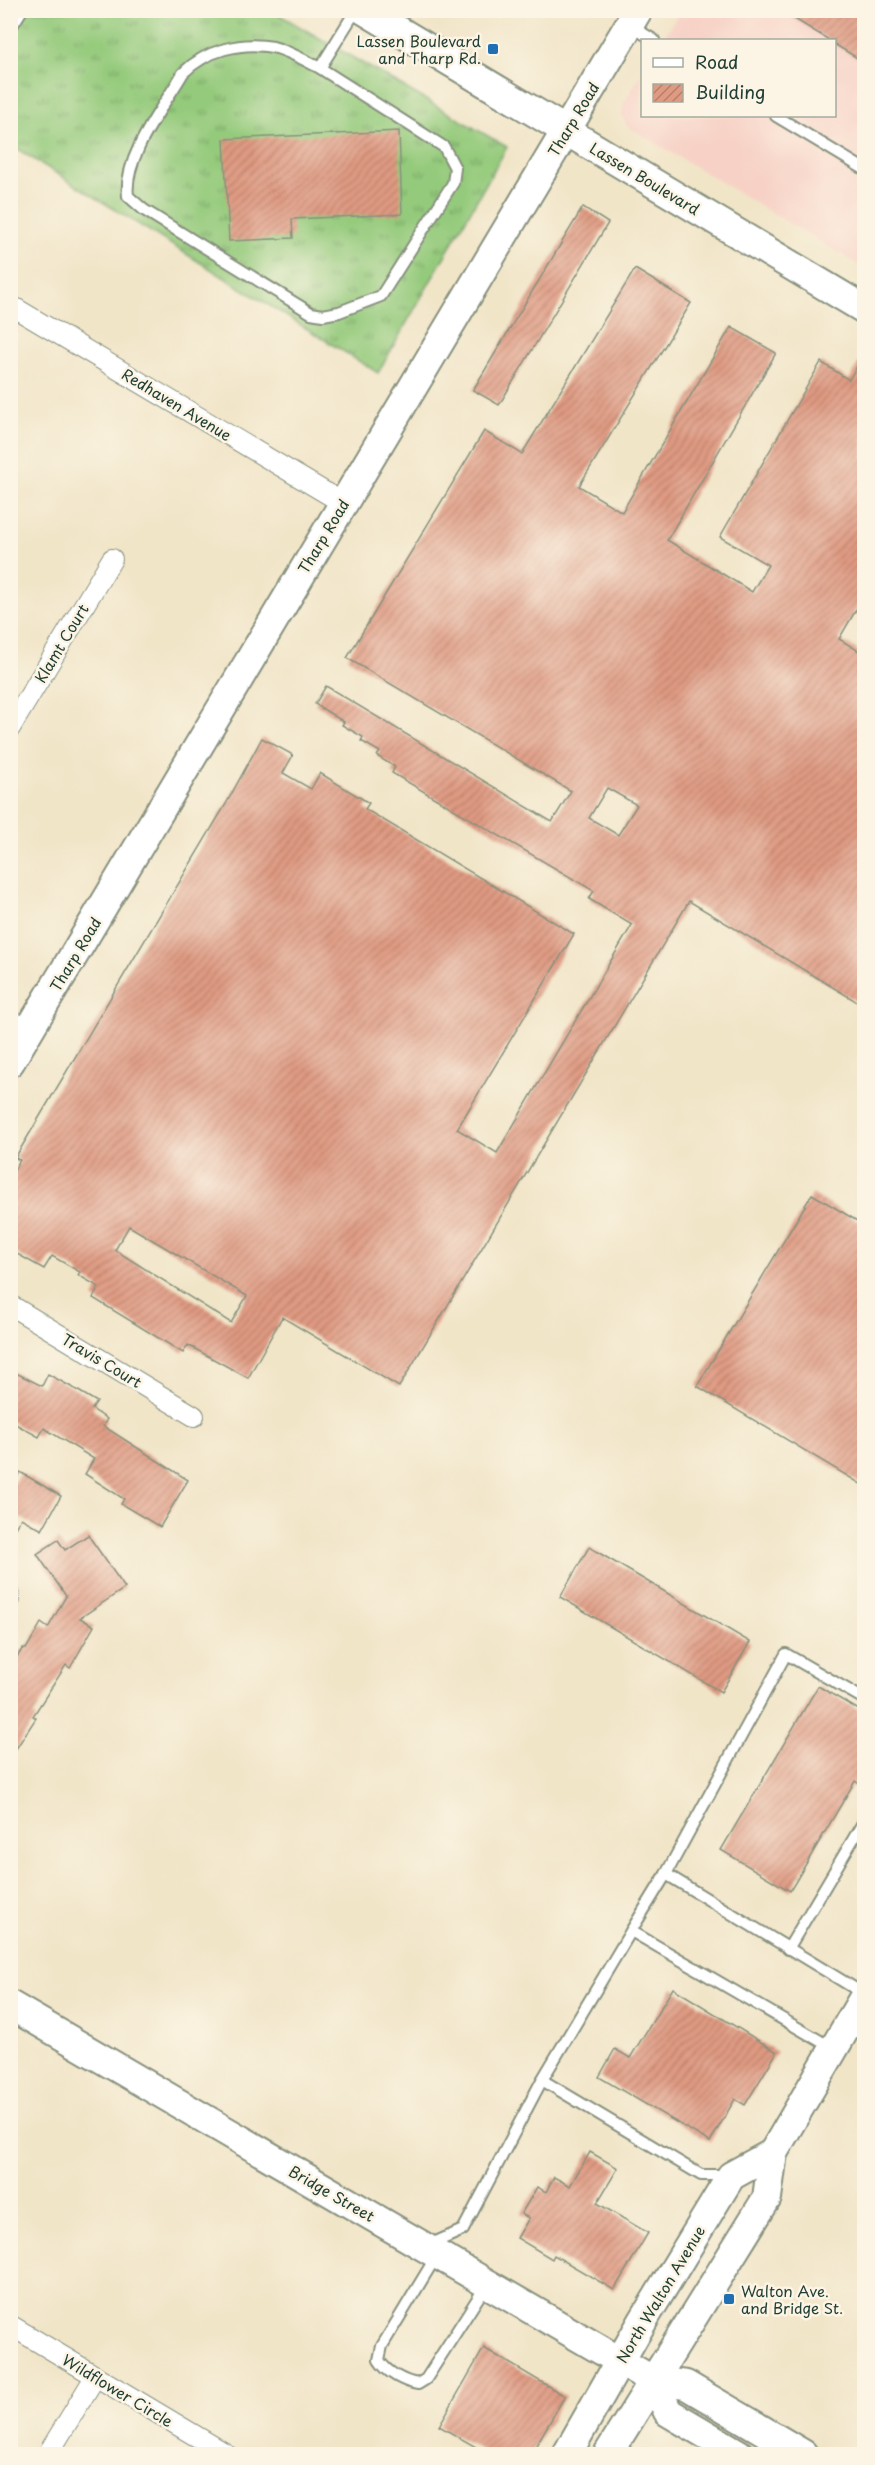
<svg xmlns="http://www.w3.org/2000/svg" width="875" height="2465" font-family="'Playpen Sans',sans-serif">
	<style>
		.built { fill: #f7d1c6 }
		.grass { fill: url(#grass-tufts); stroke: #5a8458; stroke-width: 1.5 }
		.building { fill: url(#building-hatch); fill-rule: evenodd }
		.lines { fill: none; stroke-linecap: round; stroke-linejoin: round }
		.lane-casing { stroke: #88917e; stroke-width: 14 }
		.street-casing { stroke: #88917e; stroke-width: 22 }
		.secondary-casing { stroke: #88917e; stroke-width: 32 }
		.lane { stroke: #fff; stroke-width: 10 }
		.street { stroke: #fff; stroke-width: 20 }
		.secondary { stroke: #fff; stroke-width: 28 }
		.poi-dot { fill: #1f6fb2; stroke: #fcf5e5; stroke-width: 2 }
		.labels { text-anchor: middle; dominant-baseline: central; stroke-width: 5; stroke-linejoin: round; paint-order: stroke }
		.poi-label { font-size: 15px; fill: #1f3d34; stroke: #fcf5e5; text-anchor: end }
		.street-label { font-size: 15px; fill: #1f3d34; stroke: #fcf5e5 }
	</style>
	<defs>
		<pattern id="grass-tufts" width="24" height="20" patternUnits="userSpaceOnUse" patternTransform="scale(1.5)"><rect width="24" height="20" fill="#94ca7c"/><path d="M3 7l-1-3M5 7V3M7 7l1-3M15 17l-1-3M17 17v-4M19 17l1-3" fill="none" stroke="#78a566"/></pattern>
		<pattern id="building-hatch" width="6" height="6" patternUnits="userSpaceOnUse" patternTransform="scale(1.5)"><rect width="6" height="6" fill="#e09a82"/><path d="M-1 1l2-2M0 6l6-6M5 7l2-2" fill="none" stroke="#b57f6b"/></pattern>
	</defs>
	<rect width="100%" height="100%" fill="#fcf5e5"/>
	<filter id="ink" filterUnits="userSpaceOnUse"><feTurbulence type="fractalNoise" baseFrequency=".0167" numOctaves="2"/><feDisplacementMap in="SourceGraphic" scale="12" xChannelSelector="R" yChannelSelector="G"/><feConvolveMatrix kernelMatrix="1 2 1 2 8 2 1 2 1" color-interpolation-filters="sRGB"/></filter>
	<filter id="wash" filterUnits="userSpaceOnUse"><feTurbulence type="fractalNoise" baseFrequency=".008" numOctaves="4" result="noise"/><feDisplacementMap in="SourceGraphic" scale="24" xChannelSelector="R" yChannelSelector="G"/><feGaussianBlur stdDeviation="1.35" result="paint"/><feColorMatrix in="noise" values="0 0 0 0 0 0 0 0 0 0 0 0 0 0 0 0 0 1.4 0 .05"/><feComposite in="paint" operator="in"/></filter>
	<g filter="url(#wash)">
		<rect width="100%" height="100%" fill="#f1e5c8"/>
		<path class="built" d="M680,11h184v257l-237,-142 -5,-10 1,-12 19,-32v44h192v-76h-172z"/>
		<path class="grass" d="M10,11h263l234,136 -129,226 -367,-228z"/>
		<g id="blocks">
			<g class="building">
				<path d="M780,10h84v52l-30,-18v-4h-5z"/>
				<path d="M399,131l3,83 -110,5 1,19 -64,3 -5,-102z"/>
				<path d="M583,207l25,16 -109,182 -26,-15z"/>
				<path d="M635,269l56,34 -112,183 43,26 109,-185 45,26 -109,187 85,52 16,-27 -48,-28 101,-175 28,18 15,-26v242l-25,43 25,15v352l-175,-105 -290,486 -117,-70 -34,61 -60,-33 -5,8 -90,-55 6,-11 -21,-12 2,-3 -28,-16 -8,13 -34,-19v-73l10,-17 -5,-2 211,-354 36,-66 31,17 -10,18 28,16 9,-16 49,30 -4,6 209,125 -117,195 40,24 135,-228 -43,-26 5,-8 -202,-118 3,-6 -18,-11 3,-4 -19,-11 2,-4 -21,-12 2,-3 -29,-18 11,-18 226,136 19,-31 -224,-133 137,-227 38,23zM607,788l30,17 -19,30 -29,-17zM129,1226l118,70 -16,27 -116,-73z"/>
				<path d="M812,1194l52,31v261l-167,-100z"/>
				<path d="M10,1370l32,16 6,-12 27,15 22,13 -5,7 15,10 -4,7 85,54 -28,47 -39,-23 3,-5 -39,-25 9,-15 -50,-31 -5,9 -29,-16z"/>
				<path d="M20,1472l41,24 -19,34 -21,-12 -11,18v-47z"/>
				<path d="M88,1535l37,53 -45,30 14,8 -24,42 -4,-3 -33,51 3,2 -26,40v-91l13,-19 3,1 15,-26 7,5 18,-32 -29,-42 21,-14 7,10z"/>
				<path d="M589,1547l161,95 -29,50 -161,-95z"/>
				<path d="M818,1686l46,27v74l-9,-6 -65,110 -69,-41z"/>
				<path d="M673,1988l104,64 -32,53 -10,-6 -25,43 -111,-65 16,-28 15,9z"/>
				<path d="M590,2152l28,16 -21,35 51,30 -34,57 -60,-35 -2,4 -35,-21 12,-20 -8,-4 16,-27 9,5 8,-15 16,9z"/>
				<path d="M484,2348l81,48 -34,58h-43l-49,-28z"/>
			</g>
		</g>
	</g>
	<g filter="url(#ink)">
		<use href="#blocks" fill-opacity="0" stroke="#88917e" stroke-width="1.5"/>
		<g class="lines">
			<g class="lane-casing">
				<g id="lane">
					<path d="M629,25l25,15"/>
					<path d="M10,29l12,-19"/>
					<path d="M320,68l124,79 11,21 -2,15 -72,113 -42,16 -16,3 -12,-2 -167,-103 -16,-14c-5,-39 36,-90 55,-123 23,-23 58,-32 90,-26 16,4 33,14 47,21l36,-58"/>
					<path d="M776,116l88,53"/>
					<path d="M864,1699l-78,-45 -120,220 198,120"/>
					<path d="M631,1931l35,-57"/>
					<path d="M788,1949l76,-128"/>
					<path d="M542,2080l159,95h28"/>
					<path d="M429,2245l34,-15 79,-150 89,-149 203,118"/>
					<path d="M437,2255l-55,91 -3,14c7,12 25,22 39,24l8,-5 61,-95"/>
				</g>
			</g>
			<g class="street-casing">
				<g id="street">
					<path d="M10,305l333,198"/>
					<path d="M10,728l102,-169"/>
					<path d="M10,1020l19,11"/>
					<path d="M10,1305l184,111"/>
					<path d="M10,1596v3"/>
					<path d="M10,2325l216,129"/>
					<path d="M48,2454l47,-77"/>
				</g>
			</g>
			<g class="secondary-casing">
				<g id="secondary">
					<path d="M364,10l500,299"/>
					<path d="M10,1062l628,-1052"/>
					<path d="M10,2005l644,376 32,4 117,69"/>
					<path d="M654,2381l14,31 71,42"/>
					<path d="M567,2454l77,-135 87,-143 42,-23"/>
					<path d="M608,2454l159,-256 6,-45 91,-156"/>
				</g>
			</g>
			<use href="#lane" class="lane"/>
			<use href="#street" class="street"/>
			<use href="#secondary" class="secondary"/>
		</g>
	</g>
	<g class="poi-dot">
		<rect x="487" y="43" width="12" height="12" rx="3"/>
		<rect x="723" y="2293" width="12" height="12" rx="3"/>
	</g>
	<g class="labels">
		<g class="poi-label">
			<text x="481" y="40">Lassen Boulevard<tspan x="481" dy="17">and Tharp Rd.</tspan></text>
			<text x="741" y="2290" text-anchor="start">Walton Ave.<tspan x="741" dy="17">and Bridge St.</tspan></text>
		</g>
		<g class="street-label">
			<text transform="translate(573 119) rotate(-59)">Tharp Road</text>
			<text transform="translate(645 178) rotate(31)">Lassen Boulevard</text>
			<text transform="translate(177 404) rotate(31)">Redhaven Avenue</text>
			<text transform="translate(323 536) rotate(-59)">Tharp Road</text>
			<text transform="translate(61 643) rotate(-59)">Klamt Court</text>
			<text transform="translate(75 954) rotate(-59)">Tharp Road</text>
			<text transform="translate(102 1360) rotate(31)">Travis Court</text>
			<text transform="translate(332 2193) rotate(30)">Bridge Street</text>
			<text transform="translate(660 2294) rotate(-59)">North Walton Avenue</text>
			<text transform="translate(118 2390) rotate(31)">Wildflower Circle</text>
		</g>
	</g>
	<rect width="875" height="2465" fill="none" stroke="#fcf5e5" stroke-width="36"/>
	<rect x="641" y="39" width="195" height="78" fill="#fcf5e5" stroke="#a4ab9e" stroke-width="1.5"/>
	<rect x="653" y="58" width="30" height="9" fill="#ffffff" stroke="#a4ab9e" stroke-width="1.5"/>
	<text x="695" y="69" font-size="18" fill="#1f3d34">Road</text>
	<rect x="653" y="84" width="30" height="18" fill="url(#building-hatch)" stroke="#a4ab9e" stroke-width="1.5"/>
	<text x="695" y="99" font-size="18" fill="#1f3d34">Building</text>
</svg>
